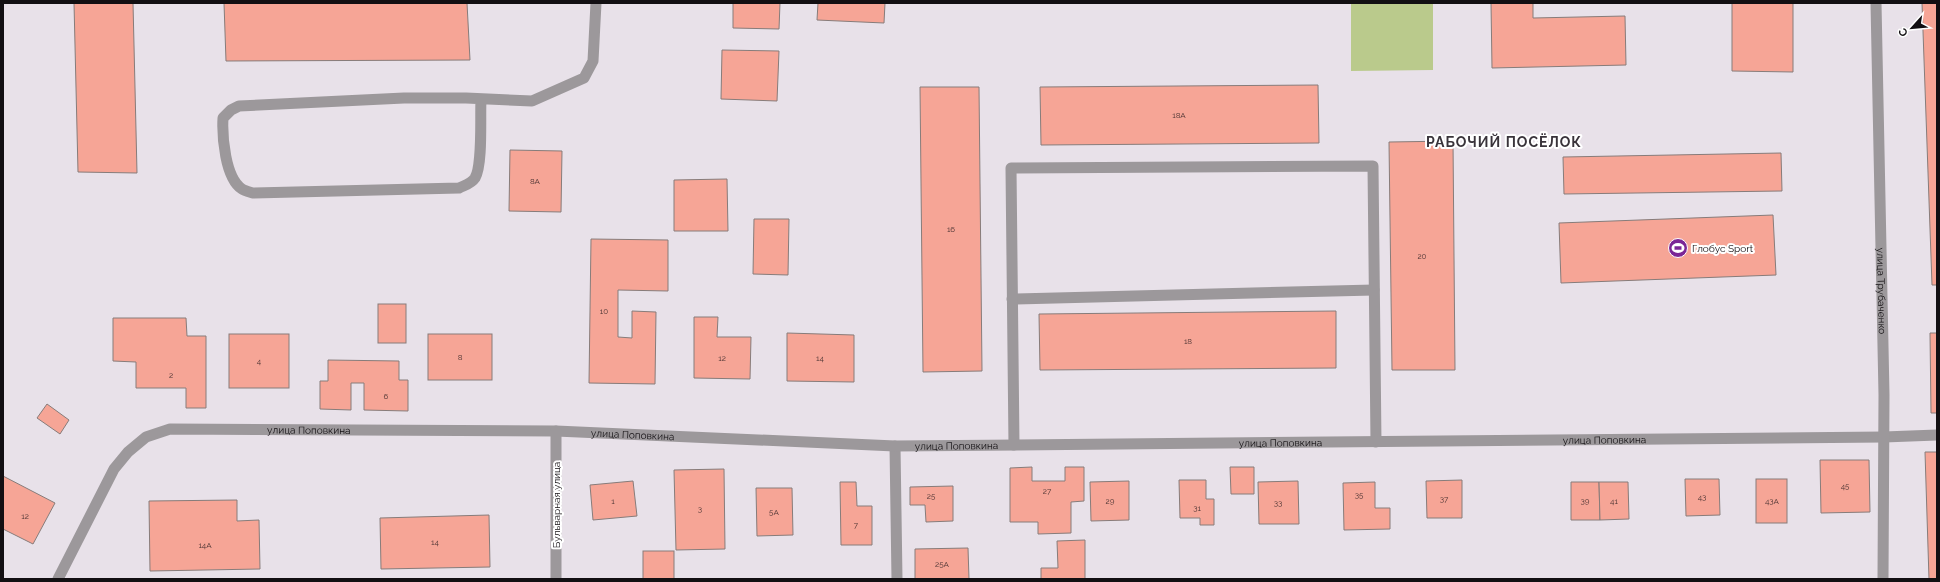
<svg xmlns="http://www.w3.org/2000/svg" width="1940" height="582" font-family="Raleway,sans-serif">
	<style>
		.grass { fill: #baca8c }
		.building { fill: #f6a596; stroke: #877c7a }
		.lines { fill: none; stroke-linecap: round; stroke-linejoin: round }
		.service { stroke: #9c989b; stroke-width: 11 }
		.minor { stroke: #9c989b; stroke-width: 11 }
		.tertiary { stroke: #9c989b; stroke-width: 11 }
		.labels { text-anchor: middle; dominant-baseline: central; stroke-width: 4; stroke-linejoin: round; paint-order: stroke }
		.number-label { font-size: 8px; fill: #4b3433 }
		.poi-label { font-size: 10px; fill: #120f12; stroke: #fff; text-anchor: start }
		.street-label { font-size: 10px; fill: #120f12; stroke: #fff }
		.district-label { font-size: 14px; font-weight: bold; letter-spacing: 1px; fill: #39333a; stroke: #fff }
	</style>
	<rect width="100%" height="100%" fill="#e8e1e9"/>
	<path class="grass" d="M1351,3h82v67l-82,1z"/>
	<g class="building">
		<path d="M74,3h59l4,170 -59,-1z"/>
		<path d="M224,3h243l3,57 -244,1z"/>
		<path d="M733,3h47l-1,26 -46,-1z"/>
		<path d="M818,3h67l-1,20 -67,-3z"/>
		<path d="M1491,3h42v15l92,-2 1,49 -134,3z"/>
		<path d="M1732,3h61v69l-61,-1z"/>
		<path d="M1922,3h15v282h-5z"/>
		<path d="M722,50l57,1 -2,50 -56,-2z"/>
		<path d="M1318,85l1,58 -278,2 -1,-58z"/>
		<path d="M920,87h59l3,284 -59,1z"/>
		<path d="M1453,141l2,229h-63l-3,-228z"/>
		<path d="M510,150l52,1 -1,61 -52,-1z"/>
		<path d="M1781,153l1,38 -218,3 -1,-37z"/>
		<path d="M727,179l1,52h-54v-51z"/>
		<path d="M1773,215l3,60 -215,8 -2,-60z"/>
		<path d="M754,219h35l-1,56 -35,-1z"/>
		<path d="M591,239l77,1v51l-50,-1v47l14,1v-27l24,1 -1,72 -66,-1z"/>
		<rect x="378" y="304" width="28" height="39"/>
		<path d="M1336,311v57l-296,2 -1,-56z"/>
		<path d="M694,317h24l-1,20h34l-1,42 -56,-1z"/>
		<path d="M113,318h73l1,18h19v72h-20v-20h-50v-26l-23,-1z"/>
		<path d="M787,333l67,2v47l-67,-1z"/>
		<path d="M1930,333h7v80h-6z"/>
		<rect x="229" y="334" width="60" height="54"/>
		<rect x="428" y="334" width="64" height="46"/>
		<path d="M328,360l71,1v19h9v31l-44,-1v-27h-13v27l-31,-1v-28h8z"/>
		<path d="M47,404l22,16 -9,14 -23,-16z"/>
		<path d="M1925,452h12v127h-8z"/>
		<path d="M1820,460h49l1,52 -49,1z"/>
		<path d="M1032,467v14h33v-14h19v34l-13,1v31l-33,1v-12h-28v-54z"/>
		<path d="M1230,467h24v27h-23z"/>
		<path d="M724,469l1,80 -49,1 -2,-80z"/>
		<path d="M3,476l52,27 -22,41 -30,-15z"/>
		<path d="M1685,479h34l1,36 -34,1z"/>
		<rect x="1756" y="479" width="31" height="44"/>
		<path d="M1179,480h27v19h8v26h-14v-7h-20z"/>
		<path d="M1462,480v38h-35l-1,-37z"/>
		<path d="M633,481l4,35 -44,4 -3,-35z"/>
		<path d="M1129,481v39l-38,1 -1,-39z"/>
		<path d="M1298,481l1,43h-40l-1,-42z"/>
		<path d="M840,482h16l1,24h15v39h-31z"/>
		<path d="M1375,482v26h15v21l-46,1 -1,-47z"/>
		<path d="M1571,482h28l1,38h-29z"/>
		<path d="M1599,482h29l1,37 -29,1z"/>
		<path d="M953,486v35l-27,1 -1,-17h-15v-18z"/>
		<path d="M756,488h36l1,47 -36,1z"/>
		<path d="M237,500v21l22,-1 1,49 -110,2 -1,-70z"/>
		<path d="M489,515l1,52 -109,2 -1,-51z"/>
		<path d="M1085,540v39h-44v-11h17l-1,-27z"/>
		<path d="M968,548l1,31h-54v-30z"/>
		<rect x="643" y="551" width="31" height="28"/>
	</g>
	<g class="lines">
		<g class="service">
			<path d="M481,99c-1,17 2,66 -6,79 -4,6 -10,7 -16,10l-206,5c-3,-1 -8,-2 -11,-4 -17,-11 -20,-53 -19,-71l8,-8 8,-4 165,-8h62l66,3 52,-23 9,-17 3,-58"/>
			<path d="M1012,299l362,-9"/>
			<path d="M1884,437l53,-2"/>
			<path d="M1014,445l-3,-277 362,-2 3,276"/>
			<path d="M895,446l2,133"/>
		</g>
		<g class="minor">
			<path id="s1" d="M58,579l56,-110 14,-17 18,-15 24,-8 386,2 339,15 989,-9"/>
			<path d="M556,579v-148"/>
		</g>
		<path class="tertiary" id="s2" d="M1876,3l8,392 -1,184"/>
	</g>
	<defs>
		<g id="stadium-disc" transform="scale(1)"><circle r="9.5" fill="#7b2696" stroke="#fff"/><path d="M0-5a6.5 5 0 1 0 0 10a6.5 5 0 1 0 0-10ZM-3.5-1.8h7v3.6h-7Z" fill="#fff"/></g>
	</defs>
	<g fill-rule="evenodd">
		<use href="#stadium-disc" x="1678" y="248"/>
	</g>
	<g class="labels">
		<g class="number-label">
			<text x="1179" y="115">18А</text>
			<text x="535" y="181">8А</text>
			<text x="951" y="229">16</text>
			<text x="1422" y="256">20</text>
			<text x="604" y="311">10</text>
			<text x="1188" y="341">18</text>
			<text x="460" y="357">8</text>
			<text x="722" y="358">12</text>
			<text x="820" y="358">14</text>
			<text x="259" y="361">4</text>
			<text x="171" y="375">2</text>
			<text x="386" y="396">6</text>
			<text x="1845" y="486">45</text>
			<text x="1047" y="491">27</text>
			<text x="1359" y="495">35</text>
			<text x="931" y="496">25</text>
			<text x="1702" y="497">43</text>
			<text x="1444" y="499">37</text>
			<text x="613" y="501">1</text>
			<text x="1110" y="501">29</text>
			<text x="1585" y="501">39</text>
			<text x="1614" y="501">41</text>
			<text x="1772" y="501">43А</text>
			<text x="1278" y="503">33</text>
			<text x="1197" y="508">31</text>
			<text x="700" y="509">3</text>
			<text x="774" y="512">5А</text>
			<text x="25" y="516">12</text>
			<text x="856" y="525">7</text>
			<text x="435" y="542">14</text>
			<text x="205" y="545">14А</text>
			<text x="942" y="564">25А</text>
		</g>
		<g class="poi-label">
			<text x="1692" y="248">Глобус Sport</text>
		</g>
		<g class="street-label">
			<text stroke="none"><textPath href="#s2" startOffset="288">улица Трубаченко</textPath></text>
			<text stroke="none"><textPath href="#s1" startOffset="333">улица Поповкина</textPath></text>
			<text stroke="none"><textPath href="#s1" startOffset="657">улица Поповкина</textPath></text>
			<text stroke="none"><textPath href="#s1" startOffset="1629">улица Поповкина</textPath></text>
			<text stroke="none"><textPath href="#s1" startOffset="1305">улица Поповкина</textPath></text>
			<text stroke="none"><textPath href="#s1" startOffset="981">улица Поповкина</textPath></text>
			<text transform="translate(556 505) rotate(-90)">Бульварная улица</text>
		</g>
		<g class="district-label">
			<text x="1504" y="142">РАБОЧИЙ ПОСЁЛОК</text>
		</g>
	</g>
	<rect width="1940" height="582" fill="none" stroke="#120f12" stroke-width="8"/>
	<g transform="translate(1912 28) rotate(243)" stroke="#ffffff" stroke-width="3" paint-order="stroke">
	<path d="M0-3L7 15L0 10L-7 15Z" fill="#120f12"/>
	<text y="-6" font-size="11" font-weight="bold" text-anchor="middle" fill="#120f12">С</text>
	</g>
</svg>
